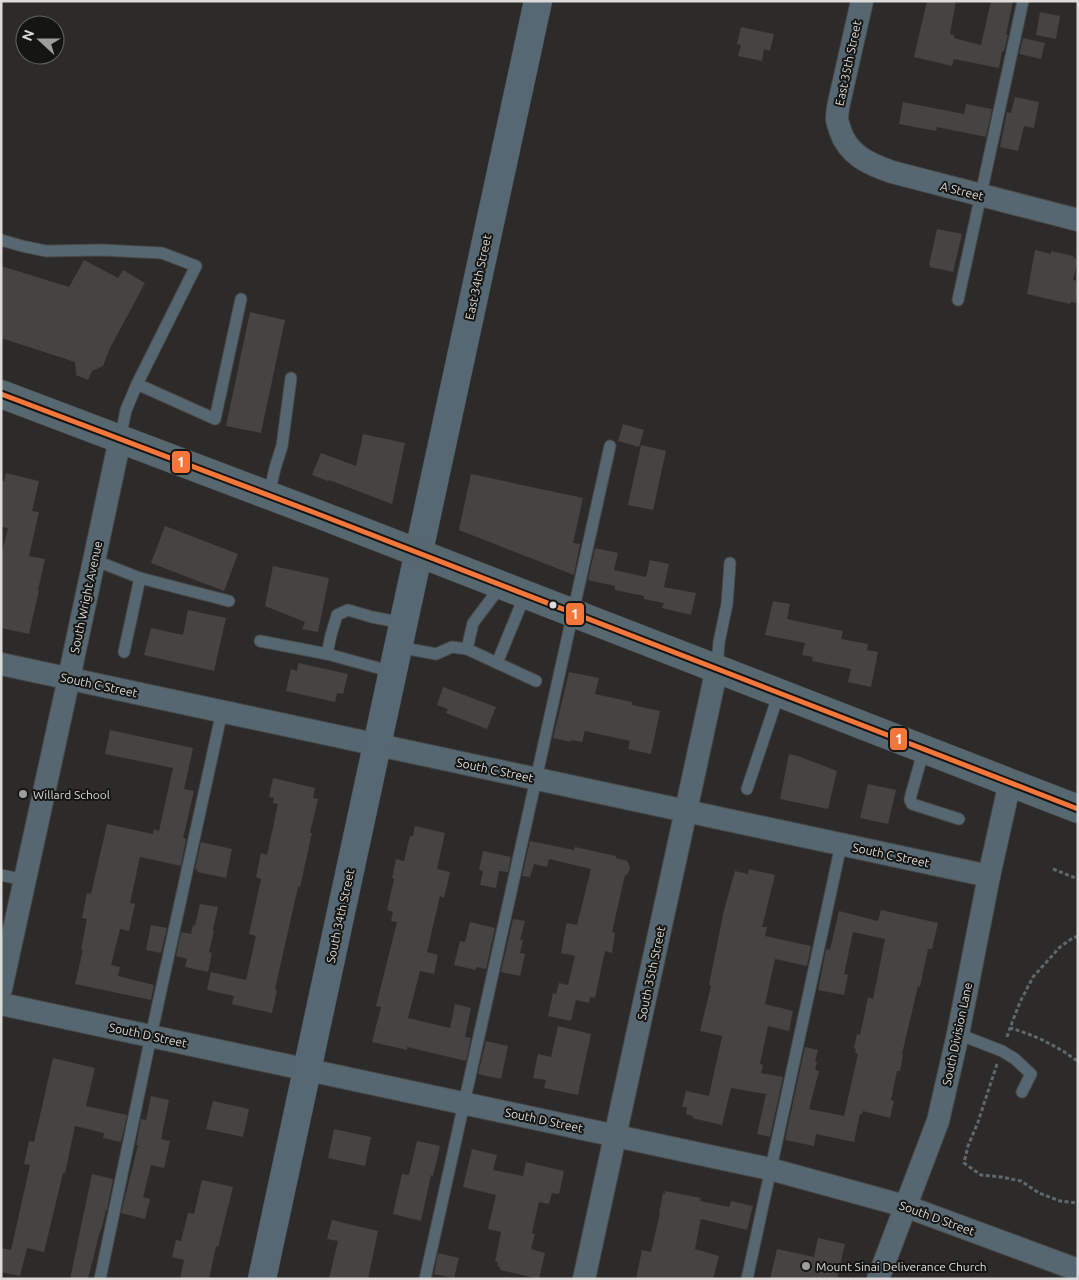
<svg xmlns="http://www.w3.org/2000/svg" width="1079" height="1280" font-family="Ubuntu,sans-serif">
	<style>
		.building { fill: #454443 }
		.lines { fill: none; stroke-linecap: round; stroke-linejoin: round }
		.lane-casing { stroke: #484746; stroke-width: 13 }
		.street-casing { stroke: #484746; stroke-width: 24 }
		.secondary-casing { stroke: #484746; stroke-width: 29 }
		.primary-casing { stroke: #484746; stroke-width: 29 }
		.path { stroke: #5e686e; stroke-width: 3; stroke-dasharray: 4 2.5; stroke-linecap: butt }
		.lane { stroke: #566771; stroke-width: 11 }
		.street { stroke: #566771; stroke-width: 22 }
		.secondary { stroke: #566873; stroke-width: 28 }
		.primary { stroke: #576770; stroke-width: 28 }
		.bus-1-casing { stroke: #151513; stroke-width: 9 }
		.bus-1 { stroke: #f5763a; stroke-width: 5 }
		.bus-dot { fill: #dddcda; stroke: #151513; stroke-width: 2 }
		.poi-dot { fill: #9f9e9c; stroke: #151513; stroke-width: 2 }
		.labels { text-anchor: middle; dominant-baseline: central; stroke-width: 4; stroke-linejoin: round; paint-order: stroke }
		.street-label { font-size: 12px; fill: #dddcda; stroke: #151513 }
		.poi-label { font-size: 12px; fill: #dddcda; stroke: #151513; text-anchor: start }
		.line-badge { stroke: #151513; stroke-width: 2 }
		.badge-label { font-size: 14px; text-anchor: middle; font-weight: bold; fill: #fff }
	</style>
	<rect width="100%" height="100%" fill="#2c2b2a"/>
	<g class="building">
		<path d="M927,1h29l-6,33 4,1v3l27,7 10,-44h22l-7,34h2l-4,16h-2l-3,17 -45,-9 -2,7 -38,-9z"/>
		<path d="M1040,12l20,4 -4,23 -20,-4z"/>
		<path d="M741,27l33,7 -4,17 -6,-2 -2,12 -24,-5 3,-11 -4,-1z"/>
		<path d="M1023,38l22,5 -4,16 -22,-5z"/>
		<path d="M1015,97l24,5 -5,26 -10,-2 -6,25 -18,-4 7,-35 4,1z"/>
		<path d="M903,102l61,12 2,-10 26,5 -6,28 -49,-10 -1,4 -37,-7z"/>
		<path d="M937,229l25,5 -9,38 -23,-5v-2h-1z"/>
		<path d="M1035,250l16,4v-3l23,5 -1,2 5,1 -5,21 5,1v14l-2,8 -5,-1 -1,2 -43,-10z"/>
		<path d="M84,260l34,18 5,-8 22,13 -35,65 -7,18 -11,5 -4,9 -12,-5 -1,-13 -74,-24v-72l68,21z"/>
		<path d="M250,312l35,8 -24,113 -35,-7z"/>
		<path d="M623,424l21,6 -5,17 -21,-6z"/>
		<path d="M363,434l42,9 -13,61 -63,-24 -1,1 -16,-6 9,-22 35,13z"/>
		<path d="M641,445l25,6 -13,59 -25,-5z"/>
		<path d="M6,473l33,8 -7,30 7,1 -10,44 16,3 -7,31h1l-10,44 -28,-6v-72l7,-28 -7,-1v-46h3z"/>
		<path d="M471,474l112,24 -10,45 7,1 -6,31 -115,-45z"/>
		<path d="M165,526l73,28 -14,37 -73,-28z"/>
		<path d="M595,548l23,5 -4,17 32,7 4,-17 19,4 -5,23 32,6 -5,22 -29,-7 2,-5 -20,-4v-3l-29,-6v-4l-27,-6z"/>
		<path d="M273,566l56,12 -11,54 -16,-3 3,-7 -40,-16z"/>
		<path d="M773,601l17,3 -3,15 56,12 -2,8 27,5 -1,6 11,2 -7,35 -23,-5 3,-13 -39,-8 1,-4 -11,-2 3,-12 -40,-8z"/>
		<path d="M188,610l38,8 -12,53 -70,-16 7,-27 32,7z"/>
		<path d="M298,663l50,11 -5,20 -6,-1 -2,9 -49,-11 5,-22 6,2z"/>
		<path d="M569,672l30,6 -4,16 37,8v3l28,6 -9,43 -23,-5 2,-8 -45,-10 -3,11 -11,-2v2l-18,-4z"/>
		<path d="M443,687l53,20 -9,22 -41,-16 2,-4 -11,-4z"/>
		<path d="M110,730l83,18 -9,41 10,2 -11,47 3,1 -5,27 -41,-9 -10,46 5,1 -6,27 -9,-2 -9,36 9,2 -2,9 36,9 -3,15 -76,-16 8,-34h-2l6,-31 -5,-1 5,-25 4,1 16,-70 46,10 1,-5 5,2 14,-63 -68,-14z"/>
		<path d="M789,754l9,2 39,15 -9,38 -48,-10z"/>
		<path d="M273,778l42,10 -2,10 5,1 -8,34h2l-12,54h-2l-23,102 2,1 -5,23 -40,-9 2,-8 -27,-6 4,-18 35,8 10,-44 -7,-2 12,-55 -5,-2 5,-24 6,2 11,-51 -5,-1 1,-5 -5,-1z"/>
		<path d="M868,784l28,6 -8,34 -28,-6z"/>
		<path d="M415,826l30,7 -8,36 13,3 -6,26 -4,-2 -13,56 11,3 -4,19 -14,-3 -12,47 42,10 5,-24 16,4 -6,29 6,1 -5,23 -59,-14v3l-35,-8 9,-35 -5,-1 21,-84 -6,-1 2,-9 -6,-2 7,-31 -2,-1 4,-19 8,2 6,-25h3z"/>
		<path d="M530,841l44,9 1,-3 41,9v2l11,3 3,6 -2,7 -3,1 -13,57 3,1 -3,20 -7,-2 -10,47 -5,-1 -1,6 -13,-3 -5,21 -23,-5 5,-23 3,1 3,-11 9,2 7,-29 -14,-3 5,-27 1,-3 10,2 14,-56 -42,-10 -2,8 -13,-3 -4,13 -8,-1z"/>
		<path d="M201,842l31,7 -6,29 -29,-6 1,-2 -3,-1z"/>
		<path d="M483,851l28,6 -3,15 -9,-1 -3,17 -16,-3 3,-14 -4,-1z"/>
		<path d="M749,869l26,6 -13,52h5l-2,9 46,10 -4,20 -32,-7 -10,45 28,7 -4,20 -21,-5 -8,38 3,1 -2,8 22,4 -13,60 -13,-3 9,-40 -35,-6 -9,37 -30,-7 1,-2 -7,-2 1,-7h-5l4,-16 23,5 13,-60 -22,-5 11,-45 -2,-1 15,-75 11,-39 13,3z"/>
		<path d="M200,904l18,3 -5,23 1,1 -5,21 3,1 -4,19 -23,-5 2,-8 -11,-3 5,-24 10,2 2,-9 2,1z"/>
		<path d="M881,910l57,13 -6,26h-4l-8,38 -2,-1 -16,68 1,1 -3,16h-3l-6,29 3,1 -4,17 -27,-7 -1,3h-2l-6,28 -38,-8 -2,12 -29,-6 20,-93 13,3 -3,11 2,1 -2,8 4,1 -10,38 35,7 14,-62 -3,-1 1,-4 -2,-1 3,-14 3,1 8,-38 5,2 12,-60 -32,-7 -9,42 4,1 -4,20 -26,-5 8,-41 4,1 9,-39 39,10z"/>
		<path d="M513,919l12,2 -5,19h3l-3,13 5,1 -5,22 -19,-4z"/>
		<path d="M470,922l25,6 -9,41 -10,-2v3l-22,-5 6,-24 5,1z"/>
		<path d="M151,925l16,3 -6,25 -15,-3z"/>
		<path d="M558,1026l33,8 -13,61 -34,-7 2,-8 -13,-2 5,-24 13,3z"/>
		<path d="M486,1041l22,5 -7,33 -23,-5z"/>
		<path d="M53,1058l42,10 -9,38 41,9 -6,27 -18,-4 1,-5 -29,-7 -10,47h-2l-19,79 -17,-4 -7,28 -19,-4v-24l10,2 19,-85 -6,-1 5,-23 5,1z"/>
		<path d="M151,1096l18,4 -8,39 9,2 -6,27 -13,-3 -8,32 7,2 -5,20 -24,-6 17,-68h-2l5,-26 5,1z"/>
		<path d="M213,1101l36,8 -6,28 -37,-8z"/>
		<path d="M334,1129l37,8 -6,29 -37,-8z"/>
		<path d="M417,1141l23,5 -7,30 -2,-1 -10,46 -28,-7 9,-40 7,1z"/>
		<path d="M472,1149l25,6 -4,15 30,6 3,-14 38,9 -5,23 -7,-1 -3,11 -10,-2 -7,31 3,1 -4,15 14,4 -6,26 -39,-9v-3l-3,-1 1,-4h-3l6,-30 -13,-3 8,-34 -33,-8z"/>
		<path d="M92,1174l21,5 -6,31h-1l-5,21h-1l-12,48h-18z"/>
		<path d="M202,1180l31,7 -15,60 -2,-1 -7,33h-29l4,-19 -12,-3 4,-17 5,1 7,-28 6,1z"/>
		<path d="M665,1191l36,7 -1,3 29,6 2,-6 22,5 -6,24 -46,-11 -6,30 24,7 -6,23h-77l6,-29 9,2 9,-39h-1l4,-20 2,1z"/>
		<path d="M332,1220l46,11 -10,48h-39l9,-38 -11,-2z"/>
		<path d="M818,1238l27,6 -8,35h-67l7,-30 37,8z"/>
		<path d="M438,1253l21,5 -5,20 -20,-4z"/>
	</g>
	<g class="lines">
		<g class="lane-casing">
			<g id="lane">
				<path d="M1,240l21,6 24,5 56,-1 60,3 34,13 -59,118 -11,26 -6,29"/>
				<path d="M958,300l65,-299"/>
				<path d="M137,384l78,35 26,-120"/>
				<path d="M269,495l6,-27 7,-22 9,-68"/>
				<path d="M94,560l46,18 89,23"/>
				<path d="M260,641l67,13 66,18"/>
				<path d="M398,647l38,7 16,-7 15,2 69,32"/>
				<path d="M467,649l6,-26 28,-37"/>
				<path d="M124,652l16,-74"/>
				<path d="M327,654l4,-19 6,-20 11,-5 24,7 31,6"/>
				<path d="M497,663l28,-68"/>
				<path d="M717,668l2,-26 8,-38 3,-41"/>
				<path d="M924,749l-13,46 -1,5 2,4 47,15"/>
				<path d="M747,789l32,-96"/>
				<path d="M1,875l24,5"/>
				<path d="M958,1034l44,17 13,8 16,15 -9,18"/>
				<path d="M100,1279l51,-243 71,-325"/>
				<path d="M425,1279l185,-833"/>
				<path d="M747,1279l94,-434"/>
			</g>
		</g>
		<g class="street-casing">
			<g id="street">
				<path d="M862,1l-23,102c-1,5 -2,11 -2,16 0,3 2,7 3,11 8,25 29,34 52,42l186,48"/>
				<path d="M1,664l988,212"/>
				<path d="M1,989l68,-311 51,-239"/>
				<path d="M1,1004l769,165 135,37 173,64"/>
				<path d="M584,1279l133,-611"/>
				<path d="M878,1279l60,-158 20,-87 31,-158 21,-94"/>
			</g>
		</g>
		<g class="secondary-casing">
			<path id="secondary" d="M262,1279l115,-534 161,-744"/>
		</g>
		<g class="primary-casing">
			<path id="primary" d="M1,394l317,120 760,295"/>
		</g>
		<g class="path">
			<path d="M1053,869l25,10"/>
			<path d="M1078,937h-4l-14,10 -27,30 -13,25 -10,26c18,5 36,13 51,22 6,3 11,8 17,11"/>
			<path d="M1007,1037l3,-9"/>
			<path d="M997,1064l-19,58 -10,24 -4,17 17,12 20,2 20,4 18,12 21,8 18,2"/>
		</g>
		<use href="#lane" class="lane"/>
		<use href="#street" class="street"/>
		<use href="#secondary" class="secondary"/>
		<use href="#primary" class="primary"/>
		<g class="bus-1-casing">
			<path id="bus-1" d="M1,394l317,120 760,295"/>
		</g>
		<use href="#bus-1" class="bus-1"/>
	</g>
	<circle class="bus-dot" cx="553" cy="605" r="4.5"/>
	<g class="poi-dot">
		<circle cx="23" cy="794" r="5"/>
		<circle cx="806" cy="1266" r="5"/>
	</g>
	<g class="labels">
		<g class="street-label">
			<text transform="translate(848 63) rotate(-78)">East 35th Street</text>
			<text transform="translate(962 191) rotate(14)">A Street</text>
			<text transform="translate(478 277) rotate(-78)">East 34th Street</text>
			<text transform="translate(86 597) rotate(-78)">South Wright Avenue</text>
			<text transform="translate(99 685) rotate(12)">South C Street</text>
			<text transform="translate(495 770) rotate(12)">South C Street</text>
			<text transform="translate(891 855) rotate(12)">South C Street</text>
			<text transform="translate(340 916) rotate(-78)">South 34th Street</text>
			<text transform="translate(651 973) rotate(-78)">South 35th Street</text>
			<text transform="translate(957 1034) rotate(-78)">South Division Lane</text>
			<text transform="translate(148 1035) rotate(12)">South D Street</text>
			<text transform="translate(544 1120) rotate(12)">South D Street</text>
			<text transform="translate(937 1218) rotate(20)">South D Street</text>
		</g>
		<g class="poi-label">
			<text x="33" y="794">Willard School</text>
			<text x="816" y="1266">Mount Sinai Deliverance Church</text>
		</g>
	</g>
	<g class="line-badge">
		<rect x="171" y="450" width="20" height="24" rx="5" fill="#f5763a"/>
		<rect x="565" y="602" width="20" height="24" rx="5" fill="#f5763a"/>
		<rect x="889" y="727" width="19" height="24" rx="5" fill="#f5763a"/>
	</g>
	<g class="badge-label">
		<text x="181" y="467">1</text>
		<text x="575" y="619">1</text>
		<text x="899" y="744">1</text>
	</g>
	<rect width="1079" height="1280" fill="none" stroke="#dddcda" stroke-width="5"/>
	<g transform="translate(40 40) rotate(291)"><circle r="24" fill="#151513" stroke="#656563"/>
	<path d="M0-4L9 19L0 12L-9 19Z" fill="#9f9e9c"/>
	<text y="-8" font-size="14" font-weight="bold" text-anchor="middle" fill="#dddcda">N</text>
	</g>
</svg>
